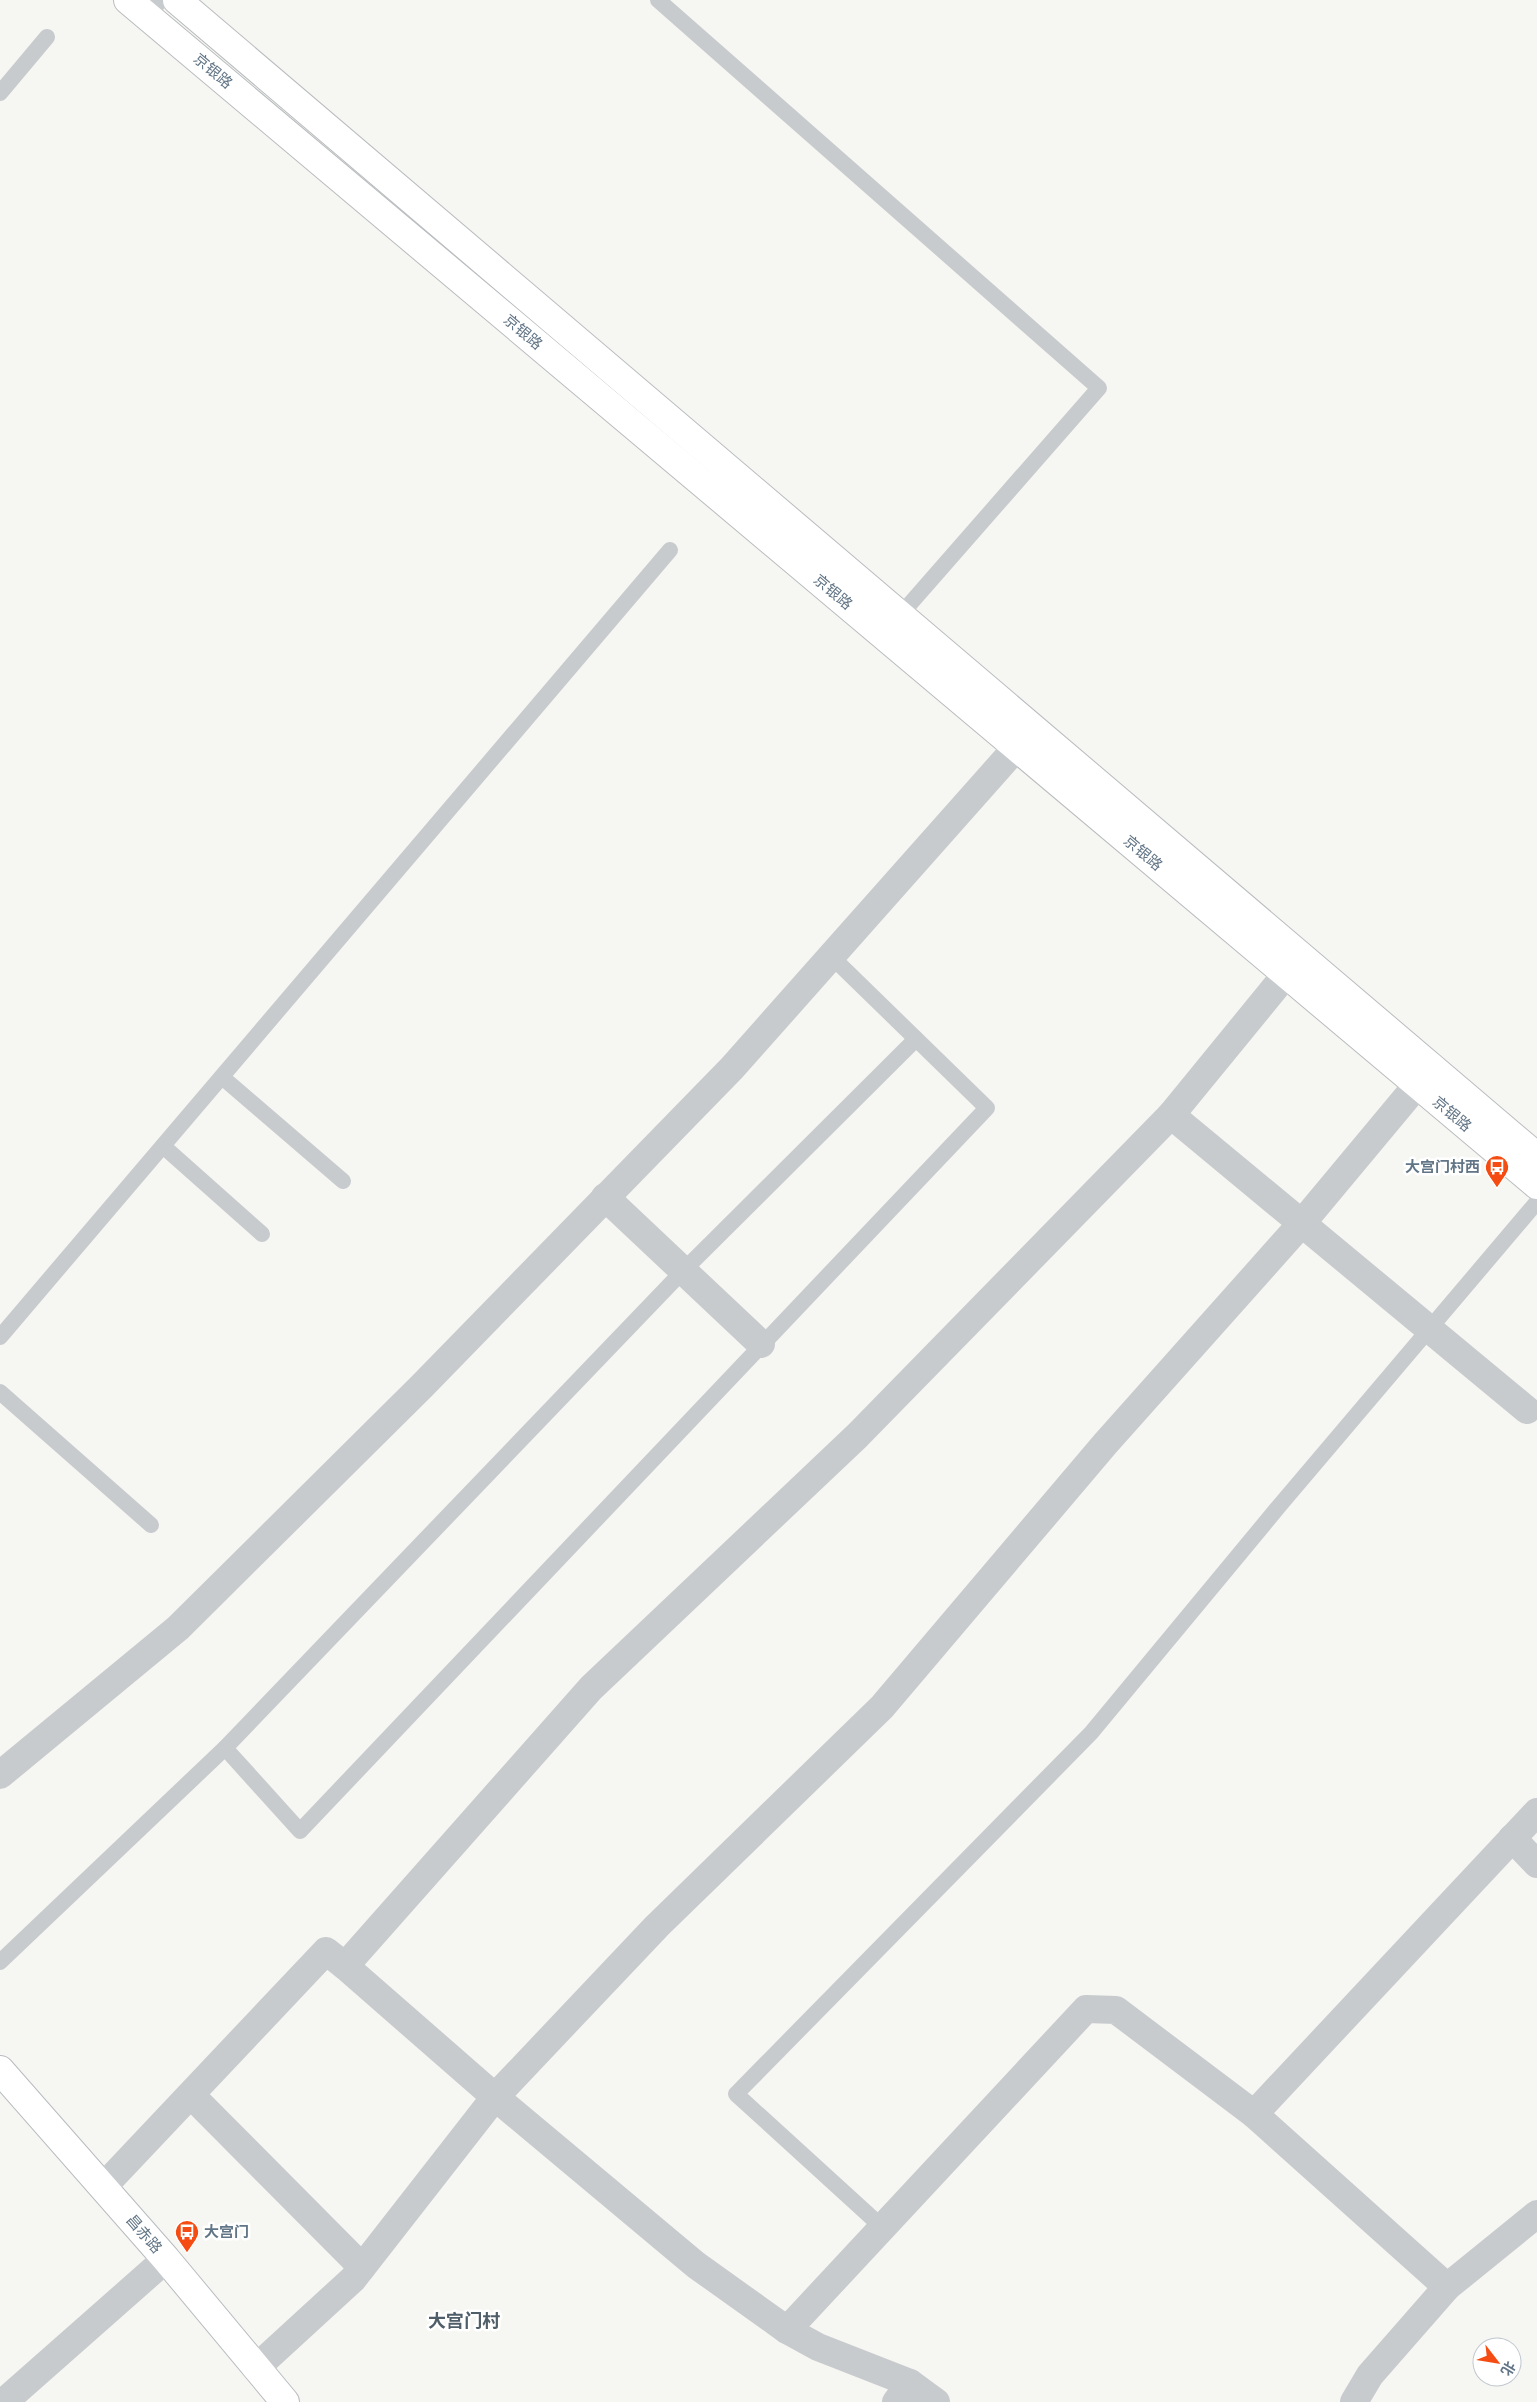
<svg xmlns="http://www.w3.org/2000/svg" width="1537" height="2402" font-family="Karla,'Noto Sans SC',sans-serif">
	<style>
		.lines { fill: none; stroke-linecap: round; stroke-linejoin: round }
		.primary-casing { stroke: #b8bcc0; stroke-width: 30 }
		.highway-casing { stroke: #b9bcbf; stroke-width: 30 }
		.lane { stroke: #c8cbce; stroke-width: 16 }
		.street { stroke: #c8cbce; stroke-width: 28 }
		.primary { stroke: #fff; stroke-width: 28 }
		.highway { stroke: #fff; stroke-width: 28 }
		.labels { text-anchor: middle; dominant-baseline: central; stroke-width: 5; stroke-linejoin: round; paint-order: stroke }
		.street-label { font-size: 15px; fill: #627586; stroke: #fff }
		.poi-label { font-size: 15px; font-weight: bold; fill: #627586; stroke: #fff; text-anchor: end }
		.quarter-label { font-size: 18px; font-weight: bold; fill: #505e6a; stroke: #fff }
	</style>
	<rect width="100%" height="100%" fill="#f6f6f2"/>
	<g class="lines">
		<g class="primary-casing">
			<path id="primary" d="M0,2070l166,189 119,143"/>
		</g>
		<g class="highway-casing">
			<g id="highway">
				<path d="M128,0l1409,1185"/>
				<path d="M177,0l1360,1157"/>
			</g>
		</g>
		<g class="lane">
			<path d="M658,0l441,388 -204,233"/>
			<path d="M147,16l14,-16"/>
			<path d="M0,93l47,-56"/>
			<path d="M222,1077l121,104"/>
			<path d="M163,1146l99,88"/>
			<path d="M0,1337l670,-787"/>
			<path d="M0,1392l151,133"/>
			<path d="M225,1748l458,-477 233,-232"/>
			<path d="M0,1962l225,-214 75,83 687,-723 -156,-152"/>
			<path d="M882,2227l-146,-133 355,-361 189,-228 257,-303"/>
		</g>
		<g class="street">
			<path d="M1171,1115l356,295"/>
			<path d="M605,1197l156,147"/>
			<path d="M0,1775l178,-147 244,-242 310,-318 300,-338"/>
			<path d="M1512,1838l25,26"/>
			<path d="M345,1966l150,131 201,168 91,65 31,17 92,36 26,19"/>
			<path d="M191,2095l171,172"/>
			<path d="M1254,2114l283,-302"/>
			<path d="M103,2187l223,-236 19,15 246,-278 266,-252 314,-321 130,-159"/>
			<path d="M787,2330l299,-321 30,1 138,104 193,173"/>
			<path d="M256,2368l97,-89 142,-182 162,-171 225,-219 223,-263 197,-221 130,-156"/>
			<path d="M4,2402l162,-143"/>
			<path d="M896,2402l14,-19"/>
			<path d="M1354,2402l16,-27 77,-88 90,-73"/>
		</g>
		<use href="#primary" class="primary"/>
		<use href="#highway" class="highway"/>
	</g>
	<defs>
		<g id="bus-pin" transform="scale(1.25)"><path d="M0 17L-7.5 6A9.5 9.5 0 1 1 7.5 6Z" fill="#f54c13" stroke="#fff"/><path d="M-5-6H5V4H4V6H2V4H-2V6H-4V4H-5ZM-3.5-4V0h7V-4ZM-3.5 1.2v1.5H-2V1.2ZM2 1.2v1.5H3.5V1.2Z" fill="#fff"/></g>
	</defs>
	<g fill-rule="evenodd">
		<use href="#bus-pin" x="1497" y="1167"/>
		<use href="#bus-pin" x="187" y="2232"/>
	</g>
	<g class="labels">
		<g class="street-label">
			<text transform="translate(213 71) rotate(40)">京银路</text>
			<text transform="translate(523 332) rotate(40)">京银路</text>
			<text transform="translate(833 592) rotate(40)">京银路</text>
			<text transform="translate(1143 853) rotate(40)">京银路</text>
			<text transform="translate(1452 1114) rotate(40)">京银路</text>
			<text transform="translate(144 2234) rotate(49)">昌赤路</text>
		</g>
		<g class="poi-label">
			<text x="1480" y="1167">大宫门村西</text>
			<text x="204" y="2232" text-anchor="start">大宫门</text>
		</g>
		<g class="quarter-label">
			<text x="464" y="2321">大宫门村</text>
		</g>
	</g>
	<g transform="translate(1497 2362) rotate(121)"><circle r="24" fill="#ffffff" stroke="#c0c8cf"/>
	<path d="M0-4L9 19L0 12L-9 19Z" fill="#f54c13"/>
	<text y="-8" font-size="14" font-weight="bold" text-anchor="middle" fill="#627586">北</text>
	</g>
</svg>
